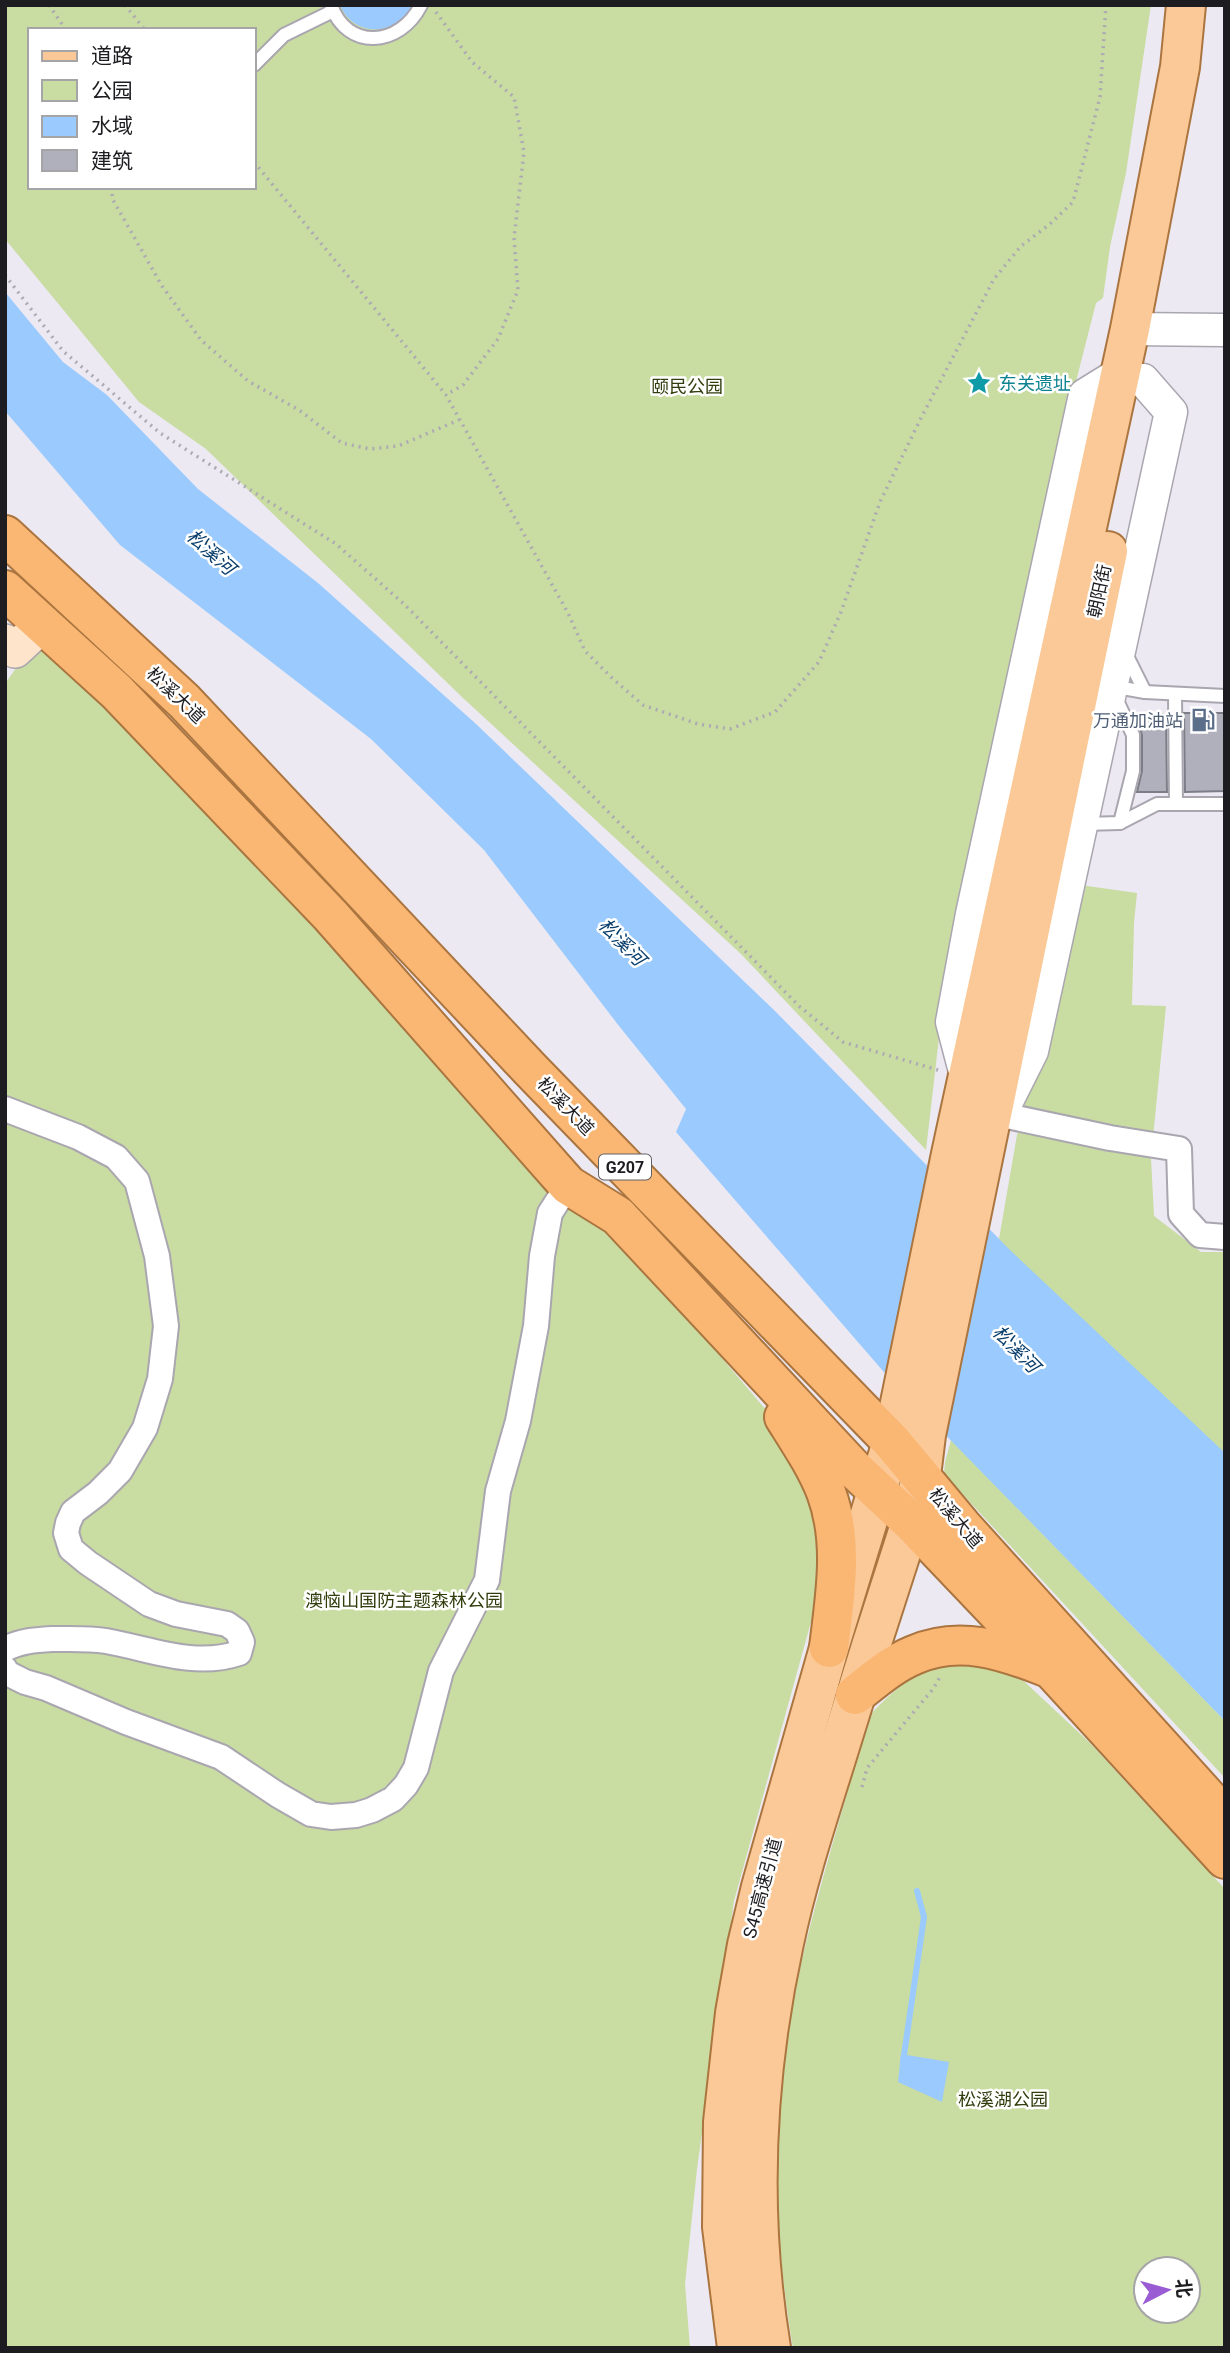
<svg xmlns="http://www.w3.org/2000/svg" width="1230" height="2353" font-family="Roboto,'Noto Sans SC',sans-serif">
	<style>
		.green { fill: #c9dca1; fill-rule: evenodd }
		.water { fill: #9bcbfe }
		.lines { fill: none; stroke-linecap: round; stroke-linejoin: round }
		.stream { stroke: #9bcbfe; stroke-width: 6 }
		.building { fill: #afb0bb; stroke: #7c7d87; stroke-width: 2 }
		.service-casing { stroke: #aaa6b0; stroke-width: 16 }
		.minor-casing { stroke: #aaa6b0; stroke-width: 28 }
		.tertiary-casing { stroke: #aaa6b0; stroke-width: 35 }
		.secondary-casing { stroke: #aaa6b0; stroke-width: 38 }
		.primary-casing { stroke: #ab7540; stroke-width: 42 }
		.trunk-casing { stroke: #ab7540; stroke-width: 42 }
		.path { stroke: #acaab2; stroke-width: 3.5; stroke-dasharray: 2 5; stroke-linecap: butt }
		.service { stroke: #fff; stroke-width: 12 }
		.minor { stroke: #fff; stroke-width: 24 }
		.tertiary { stroke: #fff; stroke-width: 32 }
		.secondary { stroke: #fde4cb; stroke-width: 35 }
		.primary { stroke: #fbc997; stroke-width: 38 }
		.trunk { stroke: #fab774; stroke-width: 38 }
		.labels { text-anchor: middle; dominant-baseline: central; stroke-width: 5; stroke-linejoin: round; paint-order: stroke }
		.shield { fill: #fff; stroke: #616063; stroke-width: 2 }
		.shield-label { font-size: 16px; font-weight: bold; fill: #1d1c20 }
		.culture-label { font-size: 18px; fill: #0d838f; stroke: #fff; text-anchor: start }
		.park-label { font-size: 18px; fill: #313d0d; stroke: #fff }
		.street-label { font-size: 18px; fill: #1d1c20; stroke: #fff }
		.service-label { font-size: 18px; fill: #4e5e75; stroke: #fff; text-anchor: end }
		.water-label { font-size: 19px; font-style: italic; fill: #093e6c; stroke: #fff }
	</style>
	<rect width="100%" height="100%" fill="#ece9f3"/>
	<g class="green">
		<path d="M5,5h1146l-25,168 -16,74 -7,51 -7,5 -26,102 -130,624 -14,121 -185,-196 -278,-256 -257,-249 -67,-47 -134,-163zM30,30h224v157h-224z"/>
		<path d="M48,622l474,502 257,301 38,69 8,77 -91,330 -37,268 -12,115 5,64h-685v-1602l2,-65z"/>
		<path d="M1080,885l57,8 -3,30 -2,82 34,1 -15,152 3,58 47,36h24v234l-230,-224 22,-127z"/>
		<path d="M951,1440l274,281v57l-281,-304 1,-12z"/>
		<path d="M937,1662l74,7 79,74 135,146v459h-432c-16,-94 -22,-192 -10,-286 16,-118 55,-232 86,-346 21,-23 41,-39 68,-54zM1146,2269h42v42h-42z"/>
	</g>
	<g class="water">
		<path d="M340,5h73c-15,31 -59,34 -73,0z"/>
		<path d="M5,292l58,70 44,33 91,94 120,94 157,140 300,288 235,239 215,203v268l-342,-350 -207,-239 10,-23 -67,-83 -135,-176 -113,-111 -251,-194 -115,-134z"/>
		<path d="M901,2054l48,8 -7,40 -44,-20z"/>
	</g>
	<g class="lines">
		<path class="stream" d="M903,2062l21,-145 -7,-26"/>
	</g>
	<g class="building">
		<path d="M1184,713h41v78l-40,1z"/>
		<path d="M1135,714h31l1,78h-30l5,-21v-36z"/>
	</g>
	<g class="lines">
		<g class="service-casing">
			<g id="service">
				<path d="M331,5c16,46 69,42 90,0"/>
				<path d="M254,65l30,-30 49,-24"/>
				<path d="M1125,652l20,40"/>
				<path d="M1111,686l34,6 80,4"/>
				<path d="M1175,694l1,110"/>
				<path d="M1115,696l18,39v36l-13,52"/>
				<path d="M1083,824l37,-1 37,-19h68"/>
			</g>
		</g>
		<g class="minor-casing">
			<g id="minor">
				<path d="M5,1109l73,28 38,20 21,24 20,75 9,70 -6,53 -15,49 -25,43 -22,22 -25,19 -5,11 -2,10 5,16 17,14 61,41 27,10 51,10 10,7 5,11 -3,11c-45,15 -88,-4 -133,-12 -18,-3 -36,-2 -54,-2 -17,1 -32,2 -47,10"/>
				<path d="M993,1113l117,25 69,11 2,65 19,21 25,2"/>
				<path d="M5,1669l2,4 18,9 21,6 80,34 95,35 57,38 33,19 20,3 25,-2 16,-5 21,-11 13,-14 10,-17 25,-97 46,-91 11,-89 20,-70 18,-95 6,-70 8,-43 18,-28"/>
			</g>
		</g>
		<g class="tertiary-casing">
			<g id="tertiary">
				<path d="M1130,329l95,1"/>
				<path d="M967,1079l-15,-57 20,-108 113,-519 34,-21"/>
				<path d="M1000,1115l32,-64 139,-639 -28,-32"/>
			</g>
		</g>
		<g class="secondary-casing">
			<path id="secondary" d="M5,642l10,8 28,-26"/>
		</g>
		<g class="primary-casing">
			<g id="primary">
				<path d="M737,2348l-15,-121 1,-105 12,-109 12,-68 14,-58 68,-239 63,-206 59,-288 179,-825 50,-262 6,-62"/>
				<path d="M771,2348c-22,-135 -16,-272 13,-405 13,-62 33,-123 52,-184 24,-79 49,-158 75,-237l10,-46 5,-41 182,-884"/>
			</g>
		</g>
		<g class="trunk-casing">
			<g id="trunk">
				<path d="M5,535l179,166 346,368 362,373 70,84 263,291"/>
				<path d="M5,590l112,102 214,224 237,269 50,31 236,253 57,53 141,148 173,189"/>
				<path d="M784,1417c15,24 32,49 42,75 19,51 9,104 3,156"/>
				<path d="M855,1695c18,-14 37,-31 59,-40 45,-20 89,-5 132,12"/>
			</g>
		</g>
		<g class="path">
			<path d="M49,5l17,25"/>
			<path d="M125,5l20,25"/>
			<path d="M436,12l36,50 42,35 10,55 -10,86 4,52 -20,49 -35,46 -17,10"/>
			<path d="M254,162l192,233 122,218 17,38 28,28 30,26 55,19 32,5 45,-17 44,-50 22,-50 39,-110 41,-84 73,-139 27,-33 29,-22 23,-22 27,-105 6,-92"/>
			<path d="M111,187l2,13 49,86 39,54 47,41 51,29 43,33 28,6 28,-3 61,-26"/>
			<path d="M5,275l58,76 97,82 176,111 68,60 395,402 44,36 95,28"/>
			<path d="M862,1787l5,-19 66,-79 7,-12"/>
		</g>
		<use href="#service" class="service"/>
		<use href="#minor" class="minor"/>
		<use href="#tertiary" class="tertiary"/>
		<use href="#secondary" class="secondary"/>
		<use href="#primary" class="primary"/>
		<use href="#trunk" class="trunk"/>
	</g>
	<defs>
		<g id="sight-bare" transform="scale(1.89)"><path d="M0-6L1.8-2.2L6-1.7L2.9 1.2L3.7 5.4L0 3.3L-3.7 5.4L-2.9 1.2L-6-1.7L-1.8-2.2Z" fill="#0f9aa8" stroke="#fff" stroke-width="2.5" paint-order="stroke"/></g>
		<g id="fuel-bare" transform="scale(1.89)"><path d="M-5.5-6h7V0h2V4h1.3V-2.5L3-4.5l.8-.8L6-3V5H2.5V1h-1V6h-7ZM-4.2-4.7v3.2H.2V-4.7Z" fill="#5c6f8a" stroke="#fff" stroke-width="2.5" paint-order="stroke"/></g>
	</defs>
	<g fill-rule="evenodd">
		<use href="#sight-bare" x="979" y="383"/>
		<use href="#fuel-bare" x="1203" y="720"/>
	</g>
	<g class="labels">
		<rect class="shield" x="599" y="1154.5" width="52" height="25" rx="5"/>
		<g class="shield-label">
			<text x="625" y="1167">G207</text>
		</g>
		<g class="culture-label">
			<text x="999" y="383">东关遗址</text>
		</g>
		<g class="park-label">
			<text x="687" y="386">颐民公园</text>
			<text x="404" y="1600">澳恼山国防主题森林公园</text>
			<text x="1003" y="2099">松溪湖公园</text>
		</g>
		<g class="street-label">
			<text transform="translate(1099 591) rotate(-78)">朝阳街</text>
			<text transform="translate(176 695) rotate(44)">松溪大道</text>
			<text transform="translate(566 1106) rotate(46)">松溪大道</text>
			<text transform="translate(956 1518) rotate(50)">松溪大道</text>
			<text transform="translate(762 1888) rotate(-75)">S45高速引道</text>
		</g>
		<g class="service-label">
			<text x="1183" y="720">万通加油站</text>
		</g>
		<g class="water-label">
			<text transform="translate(211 552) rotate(42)">松溪河</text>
			<text transform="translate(622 942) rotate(46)">松溪河</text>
			<text transform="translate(1016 1349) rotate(46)">松溪河</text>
		</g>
	</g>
	<rect width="1230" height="2353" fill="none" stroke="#1d1c20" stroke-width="14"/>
	<rect x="28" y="28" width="228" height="161" fill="#ffffff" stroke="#a5a4a6" stroke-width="2"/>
	<rect x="42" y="51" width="35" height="10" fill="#fbc997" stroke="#a5a4a6" stroke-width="2"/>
	<text x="91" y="63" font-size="21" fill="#1d1c20">道路</text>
	<rect x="42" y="80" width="35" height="21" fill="#c9dca1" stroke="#a5a4a6" stroke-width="2"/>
	<text x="91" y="98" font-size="21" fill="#1d1c20">公园</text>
	<rect x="42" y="116" width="35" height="21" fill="#9bcbfe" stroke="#a5a4a6" stroke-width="2"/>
	<text x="91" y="133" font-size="21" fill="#1d1c20">水域</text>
	<rect x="42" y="150" width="35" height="21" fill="#afb0bb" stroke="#a5a4a6" stroke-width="2"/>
	<text x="91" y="168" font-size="21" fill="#1d1c20">建筑</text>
	<g transform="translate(1167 2290) rotate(84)"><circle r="33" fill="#ffffff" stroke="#a5a4a6" stroke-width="2"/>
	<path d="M0-5L12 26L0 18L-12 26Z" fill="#995cd3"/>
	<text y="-10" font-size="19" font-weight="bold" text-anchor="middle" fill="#1d1c20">北</text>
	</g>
</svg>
